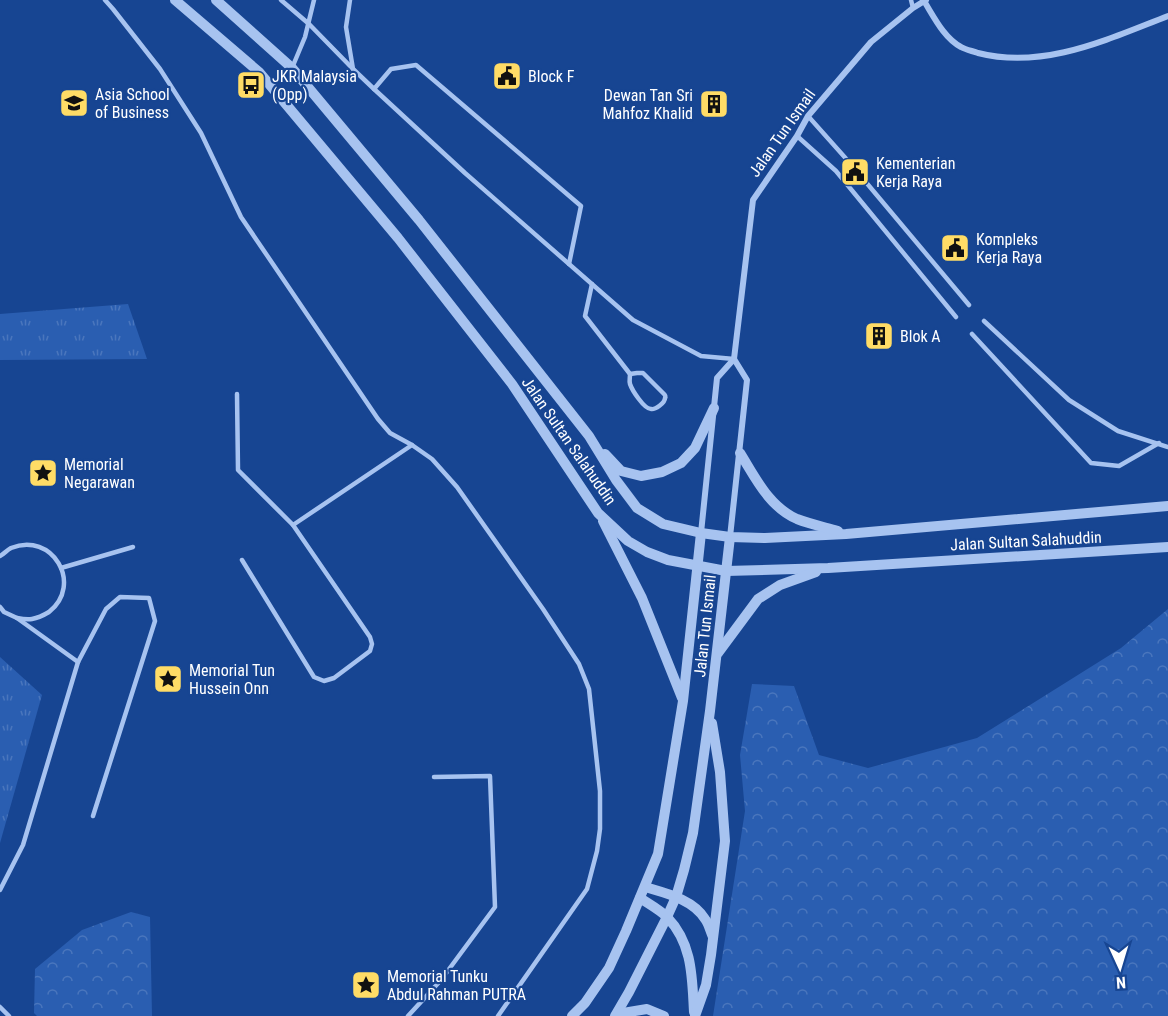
<svg xmlns="http://www.w3.org/2000/svg" width="1168" height="1016" font-family="'Roboto Condensed',sans-serif">
	<style>
		.grass { fill: url(#grass-tufts) }
		.forest { fill: url(#forest-crowns) }
		.lines { fill: none; stroke-linecap: round; stroke-linejoin: round }
		.service { stroke: #a7c3f0; stroke-width: 4.5 }
		.minor { stroke: #a7c3f0; stroke-width: 6 }
		.tertiary { stroke: #a7c3f0; stroke-width: 10 }
		.labels { text-anchor: middle; dominant-baseline: central; stroke-width: 4.5; stroke-linejoin: round; paint-order: stroke }
		.poi-label { font-size: 16px; fill: #fff; stroke: #174592; text-anchor: start }
		.street-label { font-size: 16px; fill: #fff; stroke: #174592 }
	</style>
	<defs>
		<pattern id="grass-tufts" width="24" height="20" patternUnits="userSpaceOnUse" patternTransform="scale(1.5)"><rect width="24" height="20" fill="#2a5eb1"/><path d="M3 7l-1-3M5 7V3M7 7l1-3M15 17l-1-3M17 17v-4M19 17l1-3" fill="none" stroke="#4a76bd"/></pattern>
		<pattern id="forest-crowns" width="20" height="18" patternUnits="userSpaceOnUse" patternTransform="scale(1.5)"><rect width="20" height="18" fill="#2a5eb1"/><path d="M2 6a3 3 0 1 1 6 0M12 15a3 3 0 1 1 6 0" fill="none" stroke="#4a76bd"/></pattern>
	</defs>
	<rect width="100%" height="100%" fill="#174592"/>
	<g class="grass">
		<path d="M128,304l19,55 -147,1v-46z"/>
		<path d="M0,657l42,38 -42,148z"/>
	</g>
	<g class="forest">
		<path d="M1168,609v407h-455l32,-205 -5,-56 12,-71 42,2 25,69 49,13 109,-30 144,-90z"/>
		<path d="M131,912l19,5 2,99h-115l-3,-3 1,-44 47,-39z"/>
	</g>
	<g class="lines">
		<g class="service">
			<path d="M105,0l8,9 47,60 41,64 40,84 137,202 12,14 22,12 20,14 25,28 86,122 36,55 10,25 11,102v38l-3,22 -10,38 -89,127"/>
			<path d="M281,0l28,24 44,45"/>
			<path d="M350,0l-4,27 7,42 21,20 91,84 168,147 68,36 33,3"/>
			<path d="M911,0l2,8"/>
			<path d="M292,68l13,-31 9,-37"/>
			<path d="M374,89l17,-20 25,-4 165,141 -12,58"/>
			<path d="M808,116l41,46 120,143"/>
			<path d="M797,136l39,35 120,146"/>
			<path d="M592,284l-7,32 45,58"/>
			<path d="M984,321l85,79 49,31 50,16"/>
			<path d="M972,334l119,129 28,3 40,-23"/>
			<path d="M637,373h6l21,21c1,1 2,3 1,4 0,5 -10,12 -14,11 -7,0 -19,-19 -21,-25 -1,-3 0,-6 0,-10z"/>
			<path d="M237,394l1,76 55,55"/>
			<path d="M0,556c4,-2 7,-6 11,-8 41,-17 73,36 38,64 -5,3 -11,6 -17,7 -5,1 -10,0 -15,-1"/>
			<path d="M242,560l72,117 10,4 10,-3 36,-27 2,-7 -2,-7 -77,-112 119,-80"/>
			<path d="M61,568l72,-21"/>
			<path d="M0,607l4,5 13,6 61,44"/>
			<path d="M0,890l23,-45 55,-183 28,-53 14,-12 29,1 6,23 -62,195"/>
			<path d="M0,1007l9,9"/>
			<path d="M408,1016l33,-36 54,-73 -5,-131 -56,1"/>
		</g>
		<g class="minor">
			<path d="M924,1c10,16 20,37 37,46 5,3 12,4 17,6 66,17 130,-14 190,-37"/>
			<path d="M701,533l16,-155 17,-19 19,-159 44,-64 11,-20 63,-74 42,-34 13,-8"/>
			<path d="M730,537l17,-157 -13,-21"/>
		</g>
		<g class="tertiary">
			<path d="M175,0l84,72 139,166 114,146 86,129 30,28 19,11 21,8 58,11 102,-3 340,-21"/>
			<path d="M216,0l76,68 127,152 170,216 27,44 21,28 26,16 38,9 29,4 35,1 81,-4 322,-28"/>
			<path d="M740,453c15,24 29,54 57,66 13,5 27,8 41,12"/>
			<path d="M605,454l16,17 20,5 21,-4 19,-9 14,-15 19,-40"/>
			<path d="M603,521l39,77 40,100"/>
			<path d="M718,653l40,-54 22,-14 36,-13"/>
			<path d="M645,887c20,6 48,12 60,32 4,5 5,12 8,18"/>
			<path d="M640,898c9,6 20,12 27,19 26,27 25,61 27,95"/>
			<path d="M617,1014l30,-5 17,7"/>
			<path d="M572,1016l13,-13 24,-35 17,-37 32,-77 25,-153 18,-168"/>
			<path d="M615,1016l14,-24 38,-75 9,-20 8,-27 9,-37 17,-122 20,-174"/>
			<path d="M695,1016l11,-31 5,-30 14,-114 -5,-69 -8,-49"/>
		</g>
	</g>
	<defs>
		<g id="civic-square" transform="scale(1.5)"><rect x="-9" y="-9" width="18" height="18" rx="4" fill="#ffdc66" stroke="#174592"/><path d="M-.6-6.5H3V-4.5H.6V-3L4-1V1h2V6H-6V1h2V-1L-.6-3ZM-1.2 2.5V6h2.4V2.5Z" fill="#111"/></g>
		<g id="bus-square" transform="scale(1.5)"><rect x="-9" y="-9" width="18" height="18" rx="4" fill="#ffdc66" stroke="#174592"/><path d="M-5-6H5V4H4V6H2V4H-2V6H-4V4H-5ZM-3.5-4V0h7V-4ZM-3.5 1.2v1.5H-2V1.2ZM2 1.2v1.5H3.5V1.2Z" fill="#111"/></g>
		<g id="university-square" transform="scale(1.5)"><rect x="-9" y="-9" width="18" height="18" rx="4" fill="#ffdc66" stroke="#174592"/><path d="M0-5L7-2L0 1L-7-2ZM-4 1L0 2.5L4 1V4Q0 6-4 4Z" fill="#111"/></g>
		<g id="building-square" transform="scale(1.5)"><rect x="-9" y="-9" width="18" height="18" rx="4" fill="#ffdc66" stroke="#174592"/><path d="M-4-6H4V6H1V3H-1V6H-4ZM-2.5-4.3h1.7v1.8h-1.7ZM.8-4.3h1.7v1.8H.8ZM-2.5-1h1.7V.8h-1.7ZM.8-1h1.7V.8H.8Z" fill="#111"/></g>
		<g id="sight-square" transform="scale(1.5)"><rect x="-9" y="-9" width="18" height="18" rx="4" fill="#ffdc66" stroke="#174592"/><path d="M0-6L1.8-2.2L6-1.7L2.9 1.2L3.7 5.4L0 3.3L-3.7 5.4L-2.9 1.2L-6-1.7L-1.8-2.2Z" fill="#111"/></g>
	</defs>
	<g fill-rule="evenodd">
		<use href="#civic-square" x="507" y="76"/>
		<use href="#bus-square" x="251" y="85"/>
		<use href="#university-square" x="74" y="103"/>
		<use href="#building-square" x="714" y="104"/>
		<use href="#civic-square" x="855" y="172"/>
		<use href="#civic-square" x="955" y="248"/>
		<use href="#building-square" x="879" y="336"/>
		<use href="#sight-square" x="43" y="473"/>
		<use href="#sight-square" x="168" y="679"/>
		<use href="#sight-square" x="366" y="985"/>
	</g>
	<g class="labels">
		<g class="poi-label">
			<text x="272" y="76">JKR Malaysia<tspan x="272" dy="18">(Opp)</tspan></text>
			<text x="528" y="76">Block F</text>
			<text x="95" y="94">Asia School<tspan x="95" dy="18">of Business</tspan></text>
			<text x="693" y="95" text-anchor="end">Dewan Tan Sri<tspan x="693" dy="18">Mahfoz Khalid</tspan></text>
			<text x="876" y="163">Kementerian<tspan x="876" dy="18">Kerja Raya</tspan></text>
			<text x="976" y="239">Kompleks<tspan x="976" dy="18">Kerja Raya</tspan></text>
			<text x="900" y="336">Blok A</text>
			<text x="64" y="464">Memorial<tspan x="64" dy="18">Negarawan</tspan></text>
			<text x="189" y="670">Memorial Tun<tspan x="189" dy="18">Hussein Onn</tspan></text>
			<text x="387" y="976">Memorial Tunku<tspan x="387" dy="18">Abdul Rahman PUTRA</tspan></text>
		</g>
		<g class="street-label">
			<text transform="translate(782 133) rotate(-55)">Jalan Tun Ismail</text>
			<text transform="translate(569 441) rotate(55)">Jalan Sultan Salahuddin</text>
			<text transform="translate(1026 541) rotate(-3)">Jalan Sultan Salahuddin</text>
			<text transform="translate(705 626) rotate(-84)">Jalan Tun Ismail</text>
		</g>
	</g>
	<g transform="translate(1120 968) rotate(176)" stroke="#174592" stroke-width="4.5" paint-order="stroke">
	<path d="M0-4.5L10 22L0 15L-10 22Z" fill="#ffffff"/>
	<text y="-9" font-size="16" font-weight="bold" text-anchor="middle" fill="#ffffff">N</text>
	</g>
</svg>
